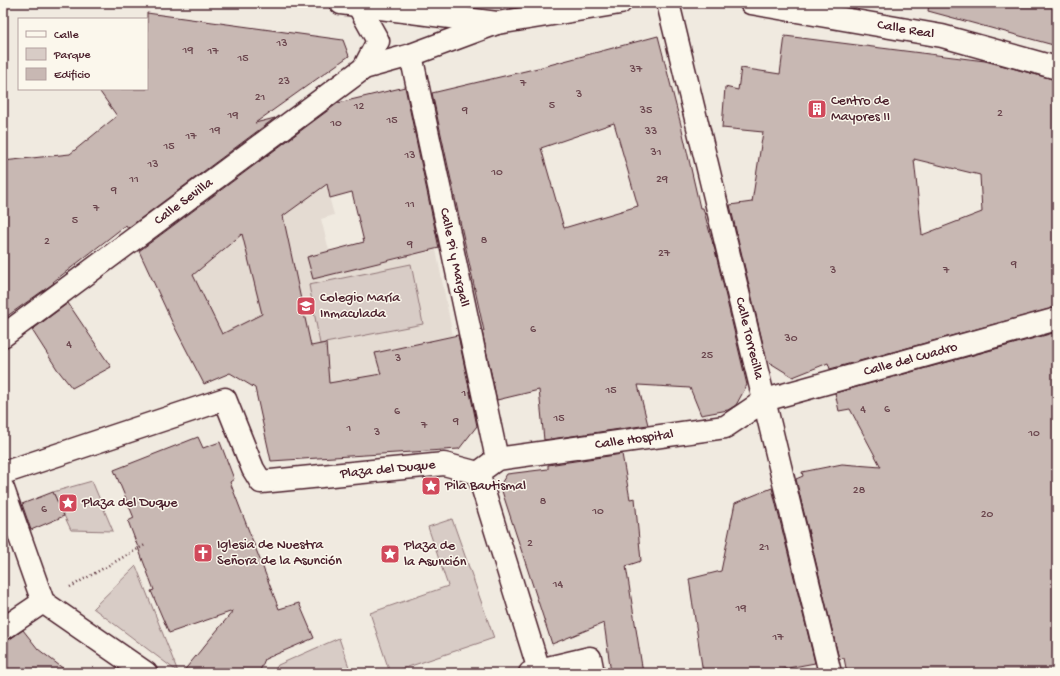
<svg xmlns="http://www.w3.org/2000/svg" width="1060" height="676" font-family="'Gochi Hand',sans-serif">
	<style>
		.built { fill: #e4dbd2 }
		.green { fill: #d8ccc6; stroke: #917678 }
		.building { fill: #c8b8b3; stroke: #4a1f2b; fill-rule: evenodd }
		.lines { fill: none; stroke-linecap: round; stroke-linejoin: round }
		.minor-casing { stroke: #4a1f2b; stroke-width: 25 }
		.highway-casing { stroke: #4a1f2b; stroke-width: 25 }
		.path { stroke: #4a1f2b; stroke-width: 2.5; stroke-dasharray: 1 3; stroke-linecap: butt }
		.minor { stroke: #fbf7ec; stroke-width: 22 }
		.highway { stroke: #fbf7ec; stroke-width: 22 }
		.labels { text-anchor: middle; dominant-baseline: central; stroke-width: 3; stroke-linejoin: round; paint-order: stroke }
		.number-label { font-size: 12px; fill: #6a454d }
		.street-label { font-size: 14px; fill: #4a1f2b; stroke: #fbf7ec }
		.poi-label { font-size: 14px; fill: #4a1f2b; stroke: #fbf7ec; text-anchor: start }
	</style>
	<rect width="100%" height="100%" fill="#f0eae0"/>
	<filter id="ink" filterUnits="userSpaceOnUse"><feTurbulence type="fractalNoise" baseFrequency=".025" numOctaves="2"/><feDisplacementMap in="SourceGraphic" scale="8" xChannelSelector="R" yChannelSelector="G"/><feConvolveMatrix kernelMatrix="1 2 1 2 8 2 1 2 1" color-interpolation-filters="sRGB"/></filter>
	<g filter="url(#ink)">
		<path class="built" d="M318,155l16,60 -13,4 9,35 11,18 95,-22 17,86 -78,17 6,21 -51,26 5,57 -64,4 -17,-77 -19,-13 -31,13 -46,-94z"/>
		<g class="green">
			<path d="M411,264l12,60 -103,20 -11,-59z"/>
			<path d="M92,481l21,50 -42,-1 -18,-38z"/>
			<path d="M452,519l42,119 -104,35 -20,-60 78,-27 -20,-59z"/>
			<path d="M136,566l42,106 -85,-64z"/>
			<path d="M339,638l12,35h-78l5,-8z"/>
		</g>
		<g class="building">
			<path d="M929,3h128v43l-129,-35z"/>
			<path d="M147,13l196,27 6,16 -94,67 20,-5 -147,110 -2,-3 -73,57 1,1 -51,36v-158l67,-7 47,-38 -19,-27h49z"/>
			<path d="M658,36l23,89 19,83h3l10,36v-2l34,143 -11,20 -8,5 -27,5 -11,-27 -52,-3 10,40 -104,15 -5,-50 -42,10 -15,-69h2l-52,-238 106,-25zM614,123l24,83 -74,22 -23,-80z"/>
			<path d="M785,36l200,25 72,19v227l-227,62 -2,-6 -35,14 -26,-16 -37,-156 22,-3 11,-70 -41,-4 3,-41 13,3 3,-22 39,6zM914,159l66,16 2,37 -60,23z"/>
			<path d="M405,87l34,161 -126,31 -6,-22 57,-15 -12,-50 -22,6 -3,-14 -44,32 28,130 15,-3 3,40 52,-9 -6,-21 83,-18 19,91 -18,23 -188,12 -16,-73 -25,-15 -26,11 -32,-62 -33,-71 199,-148zM242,234l20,80 -40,20 -29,-59z"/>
			<path d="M68,303l43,64 -39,21 -15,-19 -25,-39z"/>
			<path d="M1057,332v341h-210l-3,-15 -5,1 -43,-180 7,-3 -1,-4 40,-8 39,3 -31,-58 -11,2 -4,-18z"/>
			<path d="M198,437l5,11 17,-6 14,37 -4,3 49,127 20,-6 15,35 -49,21 -6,14h-77l51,-62 -64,22 -18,-42 3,-1 -26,-69 6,-3 -20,-48z"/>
			<path d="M622,454l8,45 5,-1 6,63 -15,5 17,107h-32l-7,-50 -52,21 -52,-159 7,-11 41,-5v-4z"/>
			<path d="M772,488l43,175 -54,10h-58l-14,-94 32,-8 14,-68z"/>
			<path d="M53,492l11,24 -33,14 -9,-26z"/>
			<path d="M23,630l15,19 31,24h-66v-32l7,-2z"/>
		</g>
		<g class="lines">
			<g class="minor-casing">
				<g id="minor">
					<path id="s1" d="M668,3l162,670"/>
					<path id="s2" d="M751,3l191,33 115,32"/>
					<path d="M358,5l20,36 -14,27"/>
					<path id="s3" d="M411,55l86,404"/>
					<path id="s4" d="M3,336l361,-268 47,-13 86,-32"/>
					<path id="s5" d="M3,473l222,-74 28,70 8,13 183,-18 34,9"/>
					<path d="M3,489l40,113 103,71"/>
					<path d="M3,629l40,-27"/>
					<path d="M539,670l51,-12 3,15"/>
					<path id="s6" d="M530,673l9,-3 -61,-197 19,-14 228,-32 40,-27 292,-81"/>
				</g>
			</g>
			<g class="highway-casing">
				<path id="highway" d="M341,3l156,20 123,-20"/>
			</g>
			<path class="path" d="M70,587l75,-42"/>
			<use href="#minor" class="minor"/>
			<use href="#highway" class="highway"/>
		</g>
	</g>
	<defs>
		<g id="building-square" transform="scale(1)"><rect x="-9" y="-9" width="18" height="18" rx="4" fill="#d1495b" stroke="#fbf7ec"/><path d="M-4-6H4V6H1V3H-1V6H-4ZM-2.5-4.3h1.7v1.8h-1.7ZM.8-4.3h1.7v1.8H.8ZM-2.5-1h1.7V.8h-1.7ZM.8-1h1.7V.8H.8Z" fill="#fff"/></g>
		<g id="school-square" transform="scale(1)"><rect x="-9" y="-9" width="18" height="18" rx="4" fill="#d1495b" stroke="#fbf7ec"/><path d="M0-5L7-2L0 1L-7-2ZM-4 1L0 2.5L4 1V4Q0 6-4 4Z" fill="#fff"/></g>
		<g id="sight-square" transform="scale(1)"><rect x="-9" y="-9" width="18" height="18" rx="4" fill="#d1495b" stroke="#fbf7ec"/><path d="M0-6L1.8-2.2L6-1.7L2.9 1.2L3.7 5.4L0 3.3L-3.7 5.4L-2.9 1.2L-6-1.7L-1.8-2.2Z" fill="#fff"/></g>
		<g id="church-square" transform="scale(1)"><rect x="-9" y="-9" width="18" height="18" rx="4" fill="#d1495b" stroke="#fbf7ec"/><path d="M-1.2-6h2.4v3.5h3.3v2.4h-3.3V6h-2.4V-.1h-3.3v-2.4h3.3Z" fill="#fff"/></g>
	</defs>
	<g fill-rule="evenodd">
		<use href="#building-square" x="817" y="109"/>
		<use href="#school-square" x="306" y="306"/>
		<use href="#sight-square" x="431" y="486"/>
		<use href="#sight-square" x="68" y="503"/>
		<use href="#church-square" x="203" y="553"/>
		<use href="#sight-square" x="390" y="554"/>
	</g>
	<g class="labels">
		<g class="number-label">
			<text x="282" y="44">13</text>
			<text x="188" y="51">19</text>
			<text x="213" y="52">17</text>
			<text x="243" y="59">15</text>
			<text x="636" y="70">37</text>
			<text x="284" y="82">23</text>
			<text x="523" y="84">7</text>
			<text x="579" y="95">3</text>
			<text x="260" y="98">21</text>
			<text x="552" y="106">5</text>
			<text x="359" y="107">12</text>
			<text x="465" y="111">9</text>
			<text x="646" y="111">35</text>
			<text x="1000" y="114">2</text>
			<text x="233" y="116">19</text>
			<text x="392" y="121">15</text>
			<text x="336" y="124">10</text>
			<text x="215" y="131">19</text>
			<text x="651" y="132">33</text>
			<text x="191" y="137">17</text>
			<text x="169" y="147">15</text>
			<text x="656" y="153">31</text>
			<text x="410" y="156">13</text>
			<text x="153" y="165">13</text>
			<text x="497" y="173">10</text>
			<text x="134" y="180">11</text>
			<text x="662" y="180">29</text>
			<text x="114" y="191">9</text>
			<text x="410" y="205">11</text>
			<text x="96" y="209">7</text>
			<text x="75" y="221">5</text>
			<text x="484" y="241">8</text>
			<text x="47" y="242">2</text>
			<text x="410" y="245">9</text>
			<text x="664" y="254">27</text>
			<text x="1014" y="265">9</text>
			<text x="833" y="271">3</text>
			<text x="946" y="271">7</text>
			<text x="533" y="330">6</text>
			<text x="791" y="339">30</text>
			<text x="69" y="345">4</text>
			<text x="707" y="356">25</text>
			<text x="398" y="359">3</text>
			<text x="611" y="391">15</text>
			<text x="464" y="394">1</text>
			<text x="863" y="410">4</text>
			<text x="887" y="410">6</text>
			<text x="397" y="412">6</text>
			<text x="559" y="419">15</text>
			<text x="456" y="422">9</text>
			<text x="424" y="426">7</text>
			<text x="349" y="429">1</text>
			<text x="377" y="433">3</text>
			<text x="1034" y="434">10</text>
			<text x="859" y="491">28</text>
			<text x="543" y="502">8</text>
			<text x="44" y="510">6</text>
			<text x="598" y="512">10</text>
			<text x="987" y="515">20</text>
			<text x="530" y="544">2</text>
			<text x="764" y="548">21</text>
			<text x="558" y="585">14</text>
			<text x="741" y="609">19</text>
			<text x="778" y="638">17</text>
		</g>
		<g class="street-label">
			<text stroke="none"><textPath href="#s2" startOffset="157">Calle Real</textPath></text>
			<text stroke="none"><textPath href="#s4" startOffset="225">Calle Sevilla</textPath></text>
			<text stroke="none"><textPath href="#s3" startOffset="207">Calle Pi y Margall</textPath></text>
			<text stroke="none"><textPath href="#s1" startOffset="345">Calle Torrecilla</textPath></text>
			<text stroke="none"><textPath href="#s6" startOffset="669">Calle del Cuadro</textPath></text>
			<text stroke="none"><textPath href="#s6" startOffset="378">Calle Hospital</textPath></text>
			<text stroke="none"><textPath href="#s5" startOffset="452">Plaza del Duque</textPath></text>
		</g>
		<g class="poi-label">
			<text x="831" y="101">Centro de<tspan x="831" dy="16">Mayores II</tspan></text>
			<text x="320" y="298">Colegio María<tspan x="320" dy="16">Inmaculada</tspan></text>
			<text x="445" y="486">Pila Bautismal</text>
			<text x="82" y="503">Plaza del Duque</text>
			<text x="217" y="545">Iglesia de Nuestra<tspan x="217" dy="16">Señora de la Asunción</tspan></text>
			<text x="404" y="546">Plaza de<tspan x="404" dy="16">la Asunción</tspan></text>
		</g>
	</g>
	<rect width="1060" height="676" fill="none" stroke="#fbf7ec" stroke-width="16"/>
	<rect x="8" y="8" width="1044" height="660" fill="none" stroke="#4a1f2b" stroke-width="1.5" filter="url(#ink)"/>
	<rect x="18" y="18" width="130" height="72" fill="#fbf7ec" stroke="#b4a19f"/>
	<rect x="26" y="31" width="20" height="6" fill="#fbf7ec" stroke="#b4a19f"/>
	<text x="54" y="38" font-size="12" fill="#4a1f2b">Calle</text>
	<rect x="26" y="48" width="20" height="12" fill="#d8ccc6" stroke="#b4a19f"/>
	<text x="54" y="58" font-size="12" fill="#4a1f2b">Parque</text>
	<rect x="26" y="68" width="20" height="12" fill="#c8b8b3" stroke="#b4a19f"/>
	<text x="54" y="78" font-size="12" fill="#4a1f2b">Edificio</text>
</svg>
